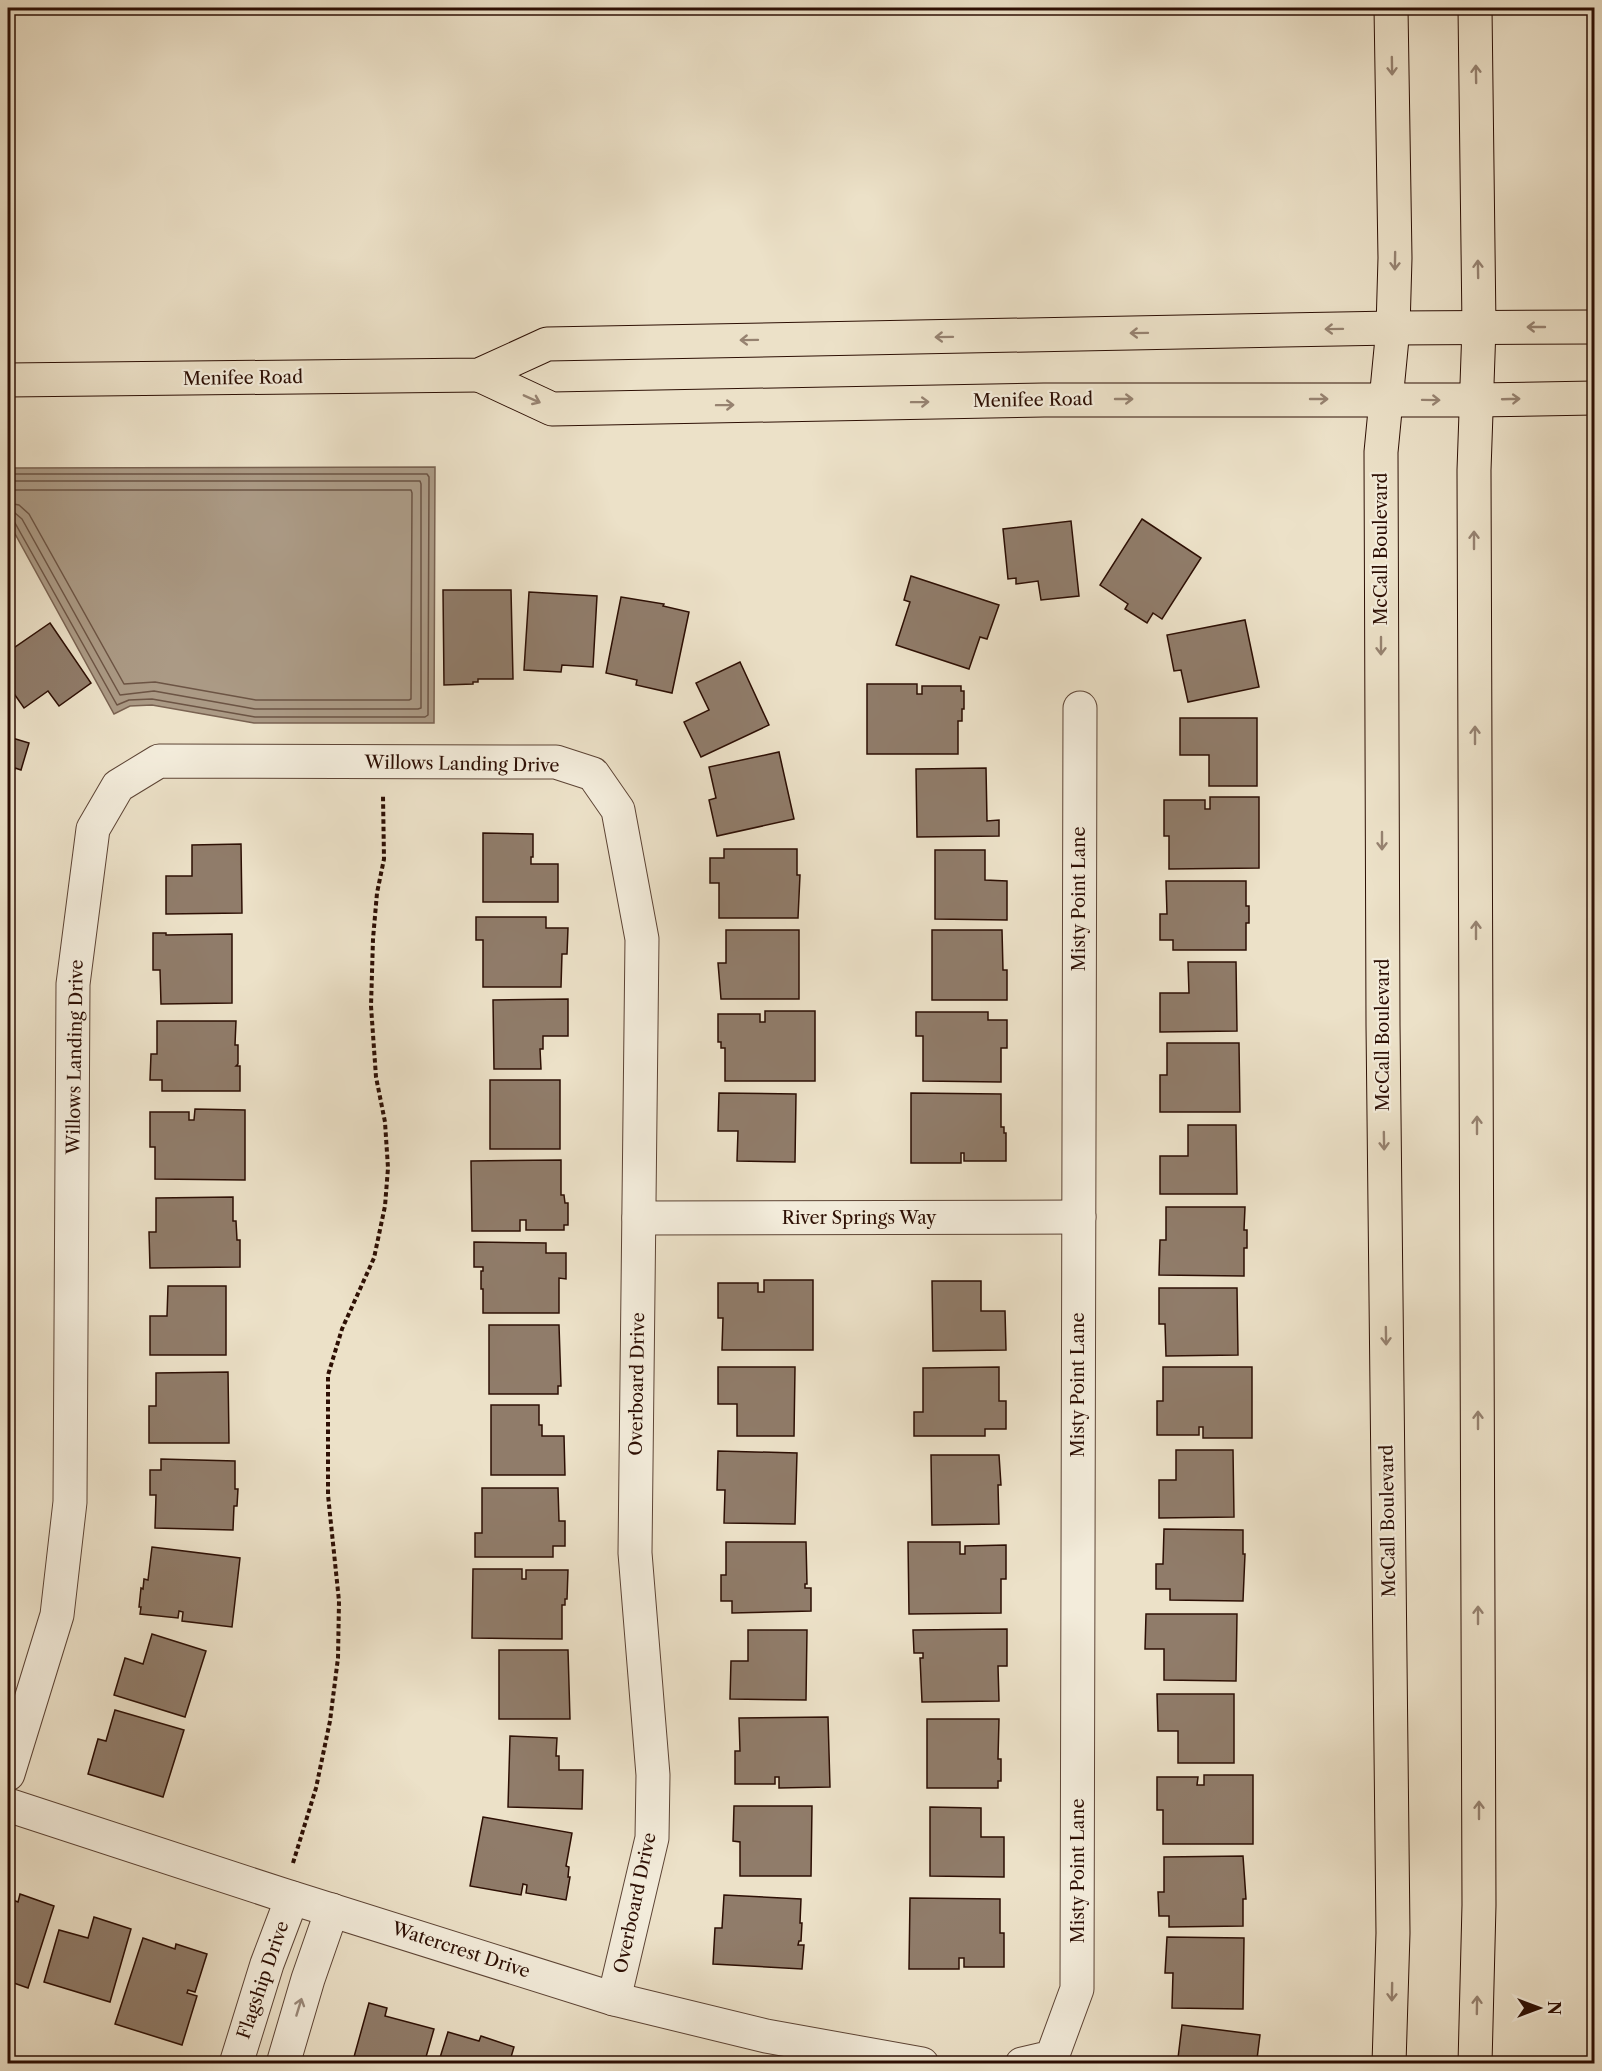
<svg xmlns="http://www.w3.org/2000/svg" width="1602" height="2071" font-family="'Libre Caslon Text',serif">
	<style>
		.water { fill: #ab9a85; stroke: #796251; stroke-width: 1.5 }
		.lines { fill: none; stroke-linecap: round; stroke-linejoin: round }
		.shore { stroke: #6c5444; stroke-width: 1.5 }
		.building { fill: #907c6a; stroke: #2d0f04; stroke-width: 1.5 }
		.minor-casing { stroke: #5d4435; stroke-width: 35 }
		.major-casing { stroke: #2d0f04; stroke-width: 35 }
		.path { stroke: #2d0f04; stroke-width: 4; stroke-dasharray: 4.5 3; stroke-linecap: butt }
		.minor { stroke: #f3ecdb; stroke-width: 33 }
		.major { stroke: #ece1c8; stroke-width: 33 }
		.oneway { stroke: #968270 }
		.oneway2 { stroke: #9a897a }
		.labels { text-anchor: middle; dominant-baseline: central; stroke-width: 4.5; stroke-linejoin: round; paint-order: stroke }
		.street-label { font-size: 18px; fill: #2d0f04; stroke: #f3ecdb }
	</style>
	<rect width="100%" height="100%" fill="#ece1c8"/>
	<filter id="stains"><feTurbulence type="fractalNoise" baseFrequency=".00333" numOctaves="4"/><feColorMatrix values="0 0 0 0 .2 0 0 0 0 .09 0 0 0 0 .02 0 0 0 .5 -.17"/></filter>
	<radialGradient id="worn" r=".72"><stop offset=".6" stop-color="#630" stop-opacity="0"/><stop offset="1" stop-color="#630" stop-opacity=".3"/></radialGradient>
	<path class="water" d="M435,467l-1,256h-180l-102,-18 -22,1 -16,8 -106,-193v-53z"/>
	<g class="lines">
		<g class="shore">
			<path d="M8,474h419l2,3 -1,238 -3,2h-170l-103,-18 -23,1 -12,5 -102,-182 -7,-3"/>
			<path d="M8,481h412l1,3v224l-3,1h-163l-101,-18 -34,4 -98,-176 -7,-6 -7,-1"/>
			<path d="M8,490h403l1,3 -1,206 -2,1h-153l-101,-18 -31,2 -95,-170 -10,-9 -11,-2"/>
		</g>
	</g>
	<g class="building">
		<path d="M1142,519l59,39 -39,61 -9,-6 -6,10 -22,-14 3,-5 -28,-19z"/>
		<path d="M1071,521l8,75 -38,4 -3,-19 -22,3v-6l-8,1 -5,-50z"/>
		<path d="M911,576l88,29 -12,34 -7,-2 -11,32 -73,-24 14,-43 -6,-2z"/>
		<path d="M443,590h68l2,89h-35v3h-5v2l-29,1z"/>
		<path d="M529,592l68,4 -4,71 -31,-2 -1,7 -37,-2z"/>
		<path d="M621,597l43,7 -1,2 26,6 -17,81 -36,-8 1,-5 -31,-7z"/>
		<path d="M1245,620l14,67 -71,15 -7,-32 -7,1 -7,-36z"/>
		<path d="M50,623l41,60 -32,23 -11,-15 -24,17 -16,-23v-33z"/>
		<path d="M740,662l29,63 -68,32 -17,-35 25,-12 -13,-27z"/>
		<path d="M867,684h50v10h5v-8h39v5h3v18h-2v12h-4v33h-91z"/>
		<path d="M1180,718h77v68h-48v-31h-29z"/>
		<path d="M8,728l3,1 -2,8 20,6 -8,27 -6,-2 -7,27z"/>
		<path d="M779,752l15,67 -77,17 -8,-36 7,-2 -7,-31z"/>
		<path d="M986,768l1,53 12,-1v16l-82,1 -1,-68z"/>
		<path d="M1210,797h49v71l-90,1v-33h-5v-36h41v9h5z"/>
		<path d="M483,833l50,1v23h-2v7h27v38h-75z"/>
		<path d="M241,844l1,69 -76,1v-38h26v-31z"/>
		<path d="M724,849h73v26h3l-2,43h-79v-35h-9v-25h14z"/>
		<path d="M935,850h50v30l22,1v39l-72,-1z"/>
		<path d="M1166,881h80v25h3v17h-3v27h-73v-10h-13v-26h7z"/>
		<path d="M476,917h70v11h22l-1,26h-5l-1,33h-78v-47h-7z"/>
		<path d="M726,930h73v69h-78l-3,-36h8z"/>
		<path d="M932,930h70l1,40h4v30h-75z"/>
		<path d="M153,933h13v2l66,-1v69l-71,1 -1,-34h-7z"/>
		<path d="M1188,962h48l1,69 -77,1v-39h29z"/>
		<path d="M568,999v37h-25v13h-3l1,20h-47l-1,-69z"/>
		<path d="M765,1011h50v70h-90v-33h-4v-6h-3v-28h42v8h5z"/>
		<path d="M916,1012h72v8h19v28h-6v34l-78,-1v-45h-7z"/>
		<path d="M157,1021h79l-1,24h3v19l-2,2h4v25h-78v-11h-12l1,-26h6z"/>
		<path d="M1167,1043h72l1,69h-80v-37h7z"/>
		<rect x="490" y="1080" width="70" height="69"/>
		<path d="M719,1093l77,1 -1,68 -58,-1 1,-30h-20z"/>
		<path d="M911,1093l90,1v33h3v6h2v28h-42v-8h-3v10h-50z"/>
		<path d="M195,1109l50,1v70l-90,-1v-32h-5v-35h39v8h5z"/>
		<path d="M1188,1125h48l1,69h-77v-38h28z"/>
		<path d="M561,1160v35h3l1,8h3v22h-4v5h-38v-10h-6v11h-48l-1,-70z"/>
		<path d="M233,1197v24h3l1,19h3v27l-90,1 -1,-36h7v-34z"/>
		<path d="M1166,1207h79l-1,23h3v18h-3v28l-85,-1 1,-35h6z"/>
		<path d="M474,1242l72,1v10h20v26l-7,-1v35h-76v-24h-2v-18h2v-4h-9z"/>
		<path d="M764,1280h49v70h-91l1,-32h-5v-35h40v9h6z"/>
		<path d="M932,1281h49v30h24l1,39 -73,1z"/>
		<path d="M168,1286h58v69h-76v-39h17z"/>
		<path d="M1159,1288h78l1,67 -72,1 -1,-32h-6z"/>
		<path d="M489,1325h70l2,61h-3v8h-69z"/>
		<path d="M718,1367h77l-1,69h-57v-32h-19z"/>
		<path d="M999,1367v34h7v28h-21v7h-71v-24h9v-44z"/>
		<path d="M1163,1367h89v71h-49v-11h-4v8h-42v-34h6z"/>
		<path d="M228,1372l1,71h-80v-37h7v-33z"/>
		<path d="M491,1405h48v20h3v11h22l1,39h-74z"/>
		<path d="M1176,1450h57l1,67 -75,1v-38h17z"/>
		<path d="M718,1451l79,2 -2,71 -71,-1 1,-33h-8z"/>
		<path d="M931,1455h68l2,30h-3l1,39 -67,1z"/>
		<path d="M161,1459l74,2v28h3l-1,17h-3l-1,24 -78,-2 1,-33h-6v-25h11z"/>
		<path d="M482,1488h76l1,33h6v25h-12v11h-78v-24h7z"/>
		<path d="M1164,1529l79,1v24h2l-2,47 -73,-1v-11h-14v-25h7z"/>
		<path d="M726,1542h80l1,42h-2v4h6v23l-79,2v-12h-11v-26h5z"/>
		<path d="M908,1542h52v12h5v-8l41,-1v34h-5v34l-92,1z"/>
		<path d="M152,1547l88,11 -8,69 -50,-6 1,-9 -4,-1 -1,7 -38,-4 1,-7h-2l2,-19 2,1 1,-10 4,1z"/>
		<path d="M473,1569h49v10h4v-9h42l-1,29h-2v6h-3v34l-90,-1z"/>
		<path d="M1146,1614h91l-1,67 -72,-1v-31h-19z"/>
		<path d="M1007,1629v37h-9l1,35 -77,1 -2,-44h3v-5h-9l-1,-23z"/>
		<path d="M748,1630h59l-1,70 -76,-1 1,-38h17z"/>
		<path d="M152,1634l54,17 -21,66 -71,-22 11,-37 18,6z"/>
		<path d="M499,1650h69l2,69h-71z"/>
		<path d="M1157,1694h77v69h-56v-32h-20z"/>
		<path d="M115,1710l69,20 -21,67 -75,-23 10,-35 8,2z"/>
		<path d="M828,1717l2,70 -51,1v-11h-4v7h-40v-33h5l-1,-33z"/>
		<path d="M927,1719h72l-1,40h3v22h-3v7h-71z"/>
		<path d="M510,1736l47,2 -1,18h3v14h24l-1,39 -74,-2z"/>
		<path d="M1204,1775h49v69h-90v-34h-6v-33h41l-1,8h7z"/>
		<path d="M734,1806h78l-1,70h-71v-34l-7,-1z"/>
		<path d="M930,1807l51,1v29h23v40l-74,-1z"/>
		<path d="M483,1817l89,16 -6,33 3,1 -1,10h2l-4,23 -40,-7 1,-8 -4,-1 -2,11 -51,-9z"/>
		<path d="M1243,1856l3,43h-3v27l-74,1v-11h-10l-1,-24h6v-35z"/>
		<path d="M20,1894l34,12 -26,82 -20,-7v-83l10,4z"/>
		<path d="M724,1895l77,4 -1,24h2l-1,18h-2l-1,4h6l-2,24 -89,-5 2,-36h7z"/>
		<path d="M910,1898l90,1v34h4v34h-40v-9h-5v11h-50z"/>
		<path d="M94,1917l37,12 -21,73 -66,-20 15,-52 29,8z"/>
		<path d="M1167,1937l77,1 -1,71 -71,-1 1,-35h-8z"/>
		<path d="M143,1938l32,11 1,-5 31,10 -12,38 -7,-2 -1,3 10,3 -15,49 -67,-21z"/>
		<path d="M369,2003l18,5 -2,8 49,13 -10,35h-72z"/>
		<path d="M1182,2025l78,10 -3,24h2l-1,5h-89l1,-7 8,1z"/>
		<path d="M448,2032l31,9 2,-5 33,11 -5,17h-71z"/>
	</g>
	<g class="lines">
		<g class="minor-casing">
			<g id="minor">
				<path d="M639,1218l440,-1"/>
				<path d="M8,1774l49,-159 13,-113 3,-518 20,-155 25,-43 41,-25 397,1 37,12 25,36 24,129 -7,614 18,222 -1,63 -38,161"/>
				<path d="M8,1805l275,90 331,104 152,37 156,28"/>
				<path d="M236,2064l31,-100 25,-66"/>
				<path d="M283,2064l25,-85 24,-69"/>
				<path d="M1022,2064l30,-7 25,-68 3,-1281"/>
			</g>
		</g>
		<g class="major-casing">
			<g id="major">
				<path d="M1475,8l4,319 -5,143 5,1435 -4,159"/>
				<path d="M479,375l73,34 492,-9h433l117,-2"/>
				<path d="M8,380l471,-5 68,-31 846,-16 201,-1"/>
				<path d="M1389,2064l4,-131 -10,-908 -2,-573 12,-124 2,-70 -4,-250"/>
			</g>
		</g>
		<path class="path" d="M293,1863l23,-75 14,-67 8,-63 1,-57 -11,-106v-120l14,-46 32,-71 11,-52 3,-38 -3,-46 -9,-45 -5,-71 2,-67 4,-46 7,-34 -1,-63"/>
		<use href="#minor" class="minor"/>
		<use href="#major" class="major"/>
	</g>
	<defs><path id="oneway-shaft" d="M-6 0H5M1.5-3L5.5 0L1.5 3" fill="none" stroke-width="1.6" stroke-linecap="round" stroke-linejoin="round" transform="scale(1.5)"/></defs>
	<g class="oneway">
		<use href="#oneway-shaft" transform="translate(1392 66) rotate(89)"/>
		<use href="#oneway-shaft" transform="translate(1476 74) rotate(-91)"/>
		<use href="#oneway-shaft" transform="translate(1395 261) rotate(91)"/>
		<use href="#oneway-shaft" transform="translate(1478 269) rotate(-91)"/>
		<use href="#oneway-shaft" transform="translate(1536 327) rotate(180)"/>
		<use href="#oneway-shaft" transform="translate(1334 329) rotate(179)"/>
		<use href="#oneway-shaft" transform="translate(1139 333) rotate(179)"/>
		<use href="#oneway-shaft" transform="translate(944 337) rotate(179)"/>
		<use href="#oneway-shaft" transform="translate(749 340) rotate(179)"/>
		<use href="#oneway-shaft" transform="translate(532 399) rotate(24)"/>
		<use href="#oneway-shaft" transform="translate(1124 399)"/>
		<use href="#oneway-shaft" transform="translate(1319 399)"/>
		<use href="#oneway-shaft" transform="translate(1511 399) rotate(-2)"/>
		<use href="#oneway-shaft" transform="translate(1431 400) rotate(1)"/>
		<use href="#oneway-shaft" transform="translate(920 402) rotate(-1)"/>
		<use href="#oneway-shaft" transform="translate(725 405) rotate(-1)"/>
		<use href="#oneway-shaft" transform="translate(1474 540) rotate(-90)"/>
		<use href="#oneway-shaft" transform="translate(1381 646) rotate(90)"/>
		<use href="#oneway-shaft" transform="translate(1475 735) rotate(-90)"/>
		<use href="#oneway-shaft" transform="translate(1382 841) rotate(90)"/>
		<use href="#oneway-shaft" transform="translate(1476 930) rotate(-90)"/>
		<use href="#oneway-shaft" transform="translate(1477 1125) rotate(-90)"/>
		<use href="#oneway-shaft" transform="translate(1384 1141) rotate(89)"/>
		<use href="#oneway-shaft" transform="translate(1386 1336) rotate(89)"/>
		<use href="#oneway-shaft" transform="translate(1478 1420) rotate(-90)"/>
		<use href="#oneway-shaft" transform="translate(1478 1615) rotate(-90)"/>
		<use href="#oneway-shaft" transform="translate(1479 1810) rotate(-90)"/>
		<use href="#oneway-shaft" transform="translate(1392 1992) rotate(91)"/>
		<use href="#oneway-shaft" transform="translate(1477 2005) rotate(-89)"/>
	</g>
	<use class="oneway2" href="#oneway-shaft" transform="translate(299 2007) rotate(-73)"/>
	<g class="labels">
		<g class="street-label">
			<text transform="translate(243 378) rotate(-1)">Menifee Road</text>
			<text transform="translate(1033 400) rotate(-1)">Menifee Road</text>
			<text transform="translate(1381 549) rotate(-90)">McCall Boulevard</text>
			<text transform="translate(462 764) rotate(1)">Willows Landing Drive</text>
			<text transform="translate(1079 899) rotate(-90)">Misty Point Lane</text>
			<text transform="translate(1383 1035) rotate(-90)">McCall Boulevard</text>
			<text transform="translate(75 1057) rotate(-89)">Willows Landing Drive</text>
			<text x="859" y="1218">River Springs Way</text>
			<text transform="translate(637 1384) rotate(-89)">Overboard Drive</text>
			<text transform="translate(1078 1385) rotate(-90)">Misty Point Lane</text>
			<text transform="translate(1388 1521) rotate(-91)">McCall Boulevard</text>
			<text transform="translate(1078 1871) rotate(-90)">Misty Point Lane</text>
			<text transform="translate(635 1903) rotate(-78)">Overboard Drive</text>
			<text transform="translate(461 1950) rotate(18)">Watercrest Drive</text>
			<text transform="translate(263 1980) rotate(-71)">Flagship Drive</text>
		</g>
	</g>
	<rect width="1602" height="2071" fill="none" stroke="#ece1c8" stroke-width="30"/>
	<rect x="9" y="9" width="1584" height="2053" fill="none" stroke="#2d0f04" stroke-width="3"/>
	<rect x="15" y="15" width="1572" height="2041" fill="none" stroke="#2d0f04" stroke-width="1.5"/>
	<g transform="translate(1539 2008) rotate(90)" stroke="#f3ecdb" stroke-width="4.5" paint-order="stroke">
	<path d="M0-4.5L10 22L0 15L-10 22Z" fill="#2d0f04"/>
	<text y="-9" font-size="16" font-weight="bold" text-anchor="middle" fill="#2d0f04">N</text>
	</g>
	<rect width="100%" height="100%" filter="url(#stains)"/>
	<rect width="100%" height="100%" fill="url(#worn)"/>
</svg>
